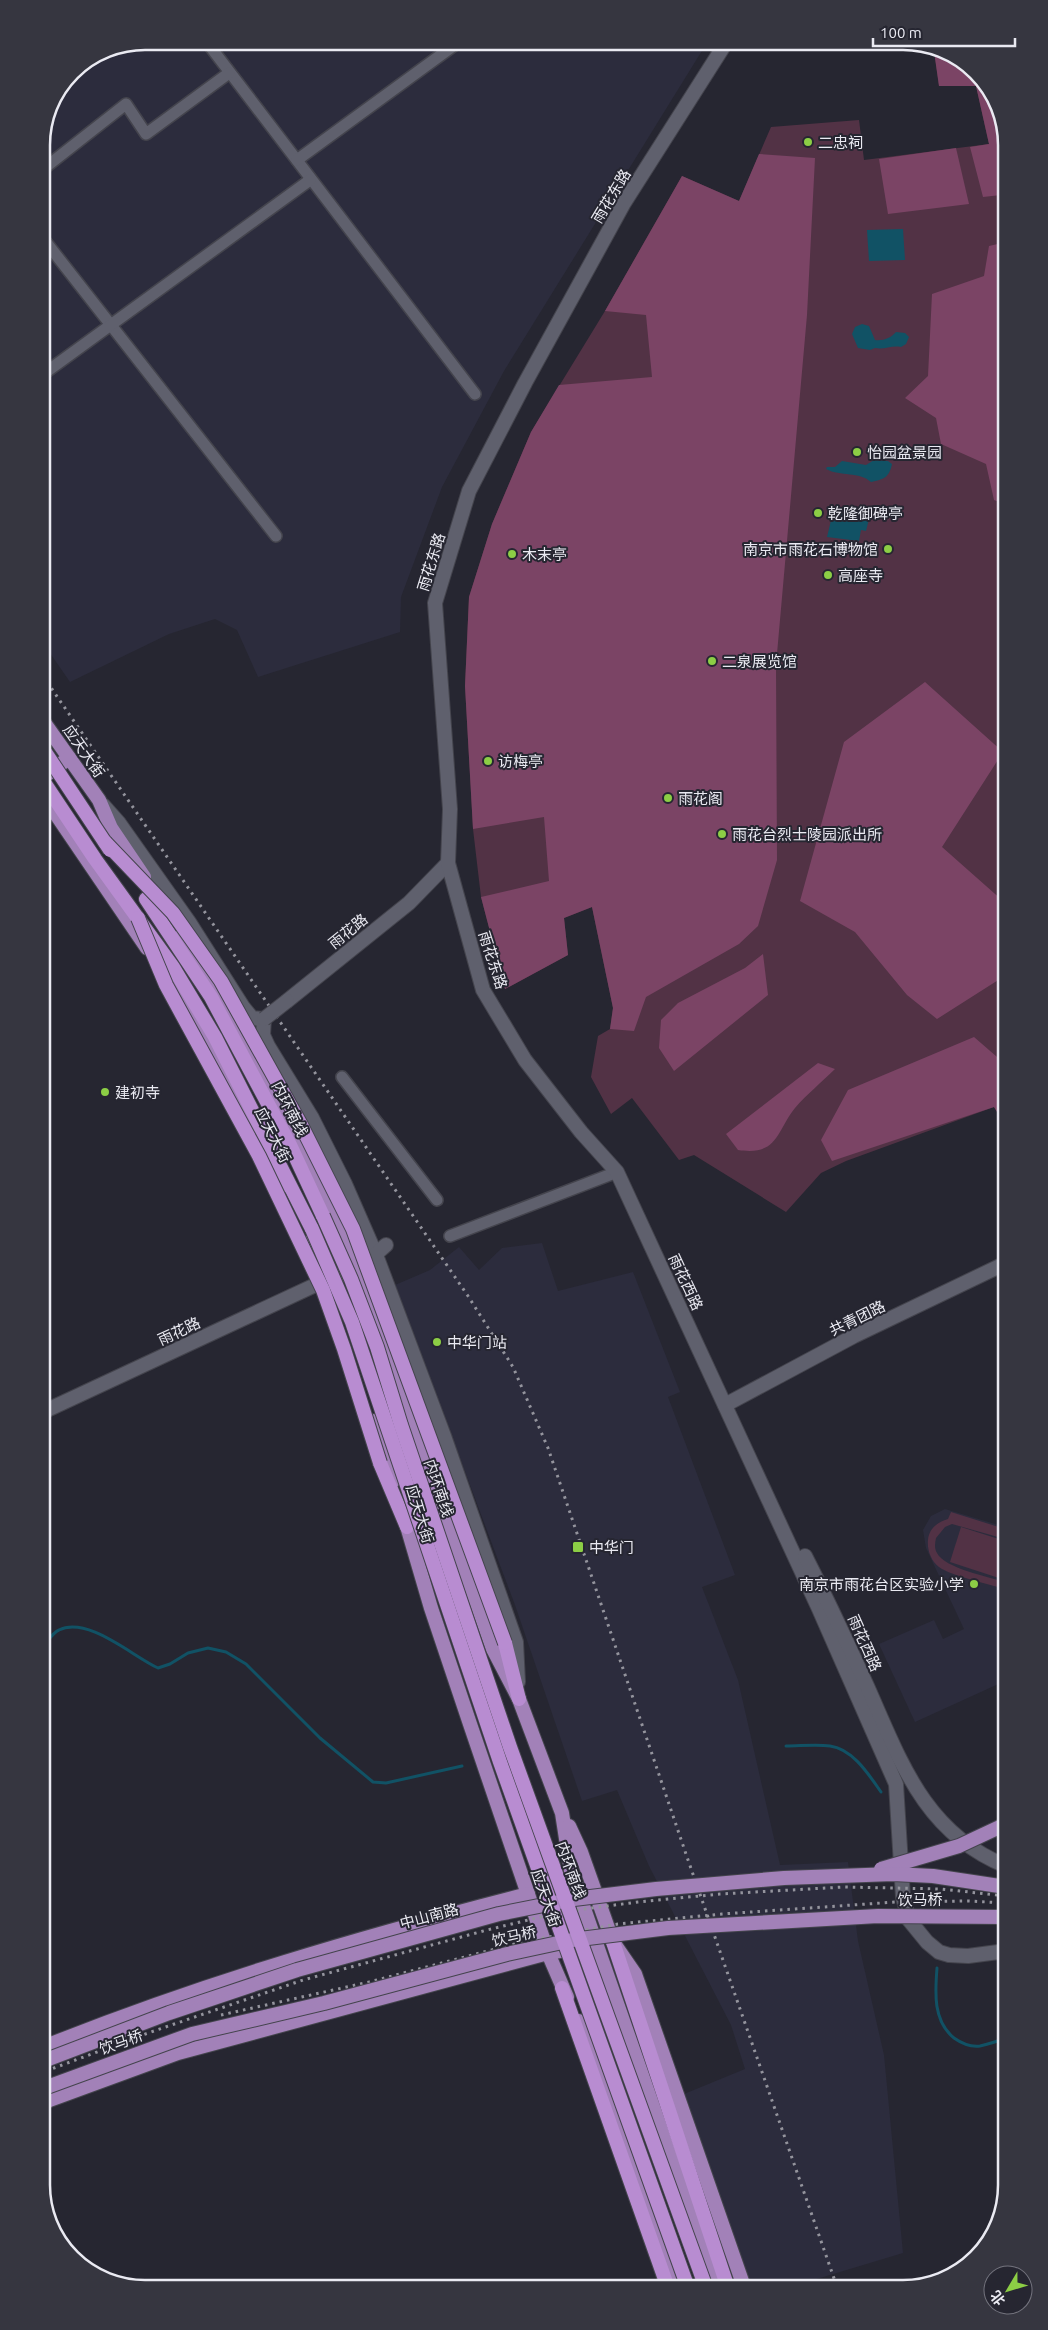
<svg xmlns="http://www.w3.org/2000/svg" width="1048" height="2330" font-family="Ubuntu,'Noto Sans SC',sans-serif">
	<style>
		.built { fill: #2c2c3d }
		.green { fill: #523245 }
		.forest { fill: #7b4465 }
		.water { fill: #115265 }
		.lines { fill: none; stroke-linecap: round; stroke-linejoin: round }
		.stream { stroke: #115265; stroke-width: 3 }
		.minor-casing { stroke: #44444d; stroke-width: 14 }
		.tertiary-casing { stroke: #44444d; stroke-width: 16 }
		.secondary-casing { stroke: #44444d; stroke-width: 16 }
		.primary-casing { stroke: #44444d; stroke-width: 16 }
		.trunk-casing { stroke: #44444d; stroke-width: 16 }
		.minor { stroke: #5f606d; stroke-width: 11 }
		.tertiary { stroke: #5f606d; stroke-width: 14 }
		.secondary { stroke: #5f606d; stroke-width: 14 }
		.primary { stroke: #a281b8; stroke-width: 14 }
		.trunk { stroke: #b88cd1; stroke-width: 14 }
		.rail { stroke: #94949d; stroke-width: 3; stroke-dasharray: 2.5 5; stroke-linecap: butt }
		.tertiary-bridge-casing { stroke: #44444d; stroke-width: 16; stroke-linecap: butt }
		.primary-bridge-casing { stroke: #44444d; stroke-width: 16; stroke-linecap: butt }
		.trunk-bridge-casing { stroke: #44444d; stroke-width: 16; stroke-linecap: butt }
		.tertiary-bridge { stroke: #5f606d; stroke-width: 14 }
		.primary-bridge { stroke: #a281b8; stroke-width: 14 }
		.trunk-bridge { stroke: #b88cd1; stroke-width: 14 }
		.poi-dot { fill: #8cce45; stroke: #262631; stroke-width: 2 }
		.labels { text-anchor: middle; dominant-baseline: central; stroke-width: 4; stroke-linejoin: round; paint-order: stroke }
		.poi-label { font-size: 15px; fill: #eaeaf2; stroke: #262631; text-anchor: start }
		.street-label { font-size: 15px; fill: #eaeaf2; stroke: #262631 }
		.rim { fill: none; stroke: #eaeaf2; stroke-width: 2.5 }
	</style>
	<rect width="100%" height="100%" fill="#262631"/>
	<g class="built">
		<path d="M145,41h563l-204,330 -62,116 -41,110 -1,35 -142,45 -21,-47 -22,-11 -46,15 -99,48 -27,-39 -2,-505 8,-33 23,-34 33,-22z"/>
		<path d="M542,1243l16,48 75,-19 47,120 -12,5 67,178 -33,12 36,93 42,185 68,-3 10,79 26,114 19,198 -103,31h-49l-67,-190 61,-25 -14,-44 -82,-159 -32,-76 -35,11 -67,-196 -120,-320 35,-15 29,-23 20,23 23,-22z"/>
		<path d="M945,1509l60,18v154l-90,41 -36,-78 55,-24 9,19 21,-10 -38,-81 -3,-18 8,-14z"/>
	</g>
	<g class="green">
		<path d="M934,51l32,12 35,48 3,1012 -10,-16 -148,54 -25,12 -35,39 -92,-57 -15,5 -47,-62 -21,16 -20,-37 7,-41 12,-7 3,-21 -21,-101 -28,11 4,37 -63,34 -24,-92 -8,-68 -8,-143 4,-89 23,-73 39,-92 74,-121 77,-135 57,25 32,-74 88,-7 5,40 125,-16 -13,-58h-37z"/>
		<path d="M951,1512l54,17v10l-53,-15 -7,3 -9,11c-1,5 -2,10 1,15 7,15 52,24 68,29v7c-16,-5 -54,-13 -66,-22 -8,-6 -12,-17 -11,-27 1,-12 10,-18 20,-21z"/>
		<path d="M961,1527l44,14v39l-55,-18z"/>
	</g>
	<g class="forest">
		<path d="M934,51l32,12 35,48v84l-18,2 -13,-50 19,-3 -13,-58h-37z"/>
		<path d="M956,148l13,56 -81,10 -9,-55z"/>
		<path d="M759,154l56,4 -8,157 -31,350 1,195 -19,66 -19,18 -93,53 -12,34 -24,-2 3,-21 -21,-101 -28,11 4,37 -63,34 -24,-92 68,-16 -5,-64 -71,12 -8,-143 4,-89 23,-73 39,-92 28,-47 93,-8 -6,-62 -41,-4 77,-135 57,25z"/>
		<path d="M1002,243v260l-8,-3 -8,-36 -45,-20 -5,-26 -31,-20 23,-22 4,-82 52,-18 5,-30z"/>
		<path d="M925,682l78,70 -61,95 61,54v76l-66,42 -30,-24 -52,-63 -55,-31 44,-159z"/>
		<path d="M763,954l5,41 -94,76 -15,-23 2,-28 17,-17 67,-35z"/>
		<path d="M974,1037l30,26v60l-10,-16 -162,54 -11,-21 27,-50z"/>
		<path d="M818,1063l17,6c-13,13 -28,25 -40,39 -19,24 -17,48 -57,42l-12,-16z"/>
	</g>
	<g class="water">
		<path d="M903,229l2,31 -36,1 -2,-31z"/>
		<path d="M862,324l7,2 6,14c8,1 16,-2 21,-8l9,1 4,4 -3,7 -5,3c-10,-2 -16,3 -26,1l-5,2 -12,-2 -6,-14 3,-7z"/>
		<path d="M874,460l14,1 4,3c-3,14 -8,15 -21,18 -12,-11 -30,-5 -45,-13l1,-2h8l7,-6 24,4z"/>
		<path d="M834,508l33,3 3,4 -4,16 -5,-1 -2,11 -32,-4z"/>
	</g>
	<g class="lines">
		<g class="stream">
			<path d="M45,1644c4,-5 9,-12 14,-14 29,-14 73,26 99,38l12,-4 18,-11 20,-5 18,4 20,12 74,74 53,44 13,1 76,-17"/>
			<path d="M786,1746c14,0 30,-2 44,0 23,3 39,29 51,46"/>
			<path d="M937,1968c-2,25 -4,53 17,70 7,5 17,9 26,8 9,-2 18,-5 26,-8"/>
		</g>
		<g class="minor-casing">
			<g id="minor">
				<path d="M206,41l269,353"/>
				<path d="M297,160l163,-119"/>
				<path d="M42,170l84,-66 20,30 83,-61"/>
				<path d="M42,237l234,299"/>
				<path d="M42,375l268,-195"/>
				<path d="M342,1077l95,123"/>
				<path d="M450,1236l167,-64"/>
			</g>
		</g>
		<g class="tertiary-casing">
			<g id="tertiary">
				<path d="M103,805l16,18 70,99 54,85 9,11 12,1 -1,16 5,11 44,72 33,66 31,71 68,181 72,206 2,40"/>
				<path d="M287,1001l122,-98 39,-40"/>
				<path d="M725,1405l129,-69 150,-72"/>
				<path d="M45,1411l281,-131 33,-11 27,-24"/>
			</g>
		</g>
		<g class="secondary-casing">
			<g id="secondary">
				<path d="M727,41l-103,162 -99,180 -56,108 -34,112 15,206 -2,54 35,127 42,70 56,72 36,40 202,437 77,175 7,113 6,23 18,22 12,10 10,3 19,1 38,-5"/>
				<path d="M805,1556c22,43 42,86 62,130 33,74 57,147 139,180"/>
			</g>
		</g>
		<g class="primary-casing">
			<g id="primary">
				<path d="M43,721l56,79 12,28 33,49"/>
				<path d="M43,777l26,-19"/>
				<path d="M43,795l104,153"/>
				<path d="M182,935l60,100 102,193 149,421 26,50 43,114 9,58 144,414"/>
				<path d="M172,984l91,164 18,39"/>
				<path d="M307,1243l19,37 7,21"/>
				<path d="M373,1421l20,60"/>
				<path d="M404,1516l27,92 39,116 78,229 19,44"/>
				<path d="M569,1826l12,26 32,90 22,32 108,310"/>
				<path d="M579,2021l18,38 80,226"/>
				<path d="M46,2046c157,-63 318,-110 482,-152"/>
				<path d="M47,2101l131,-48 370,-100 46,-8"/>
			</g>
		</g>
		<g class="trunk-casing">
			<g id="trunk">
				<path d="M43,781l52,78 78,108 42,70 97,192"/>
				<path d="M146,899l65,98 79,148 33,71"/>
				<path d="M380,1463l27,64"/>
				<path d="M505,1643l14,56"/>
				<path d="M613,1942l114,343"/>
				<path d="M562,1988l105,297"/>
			</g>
		</g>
		<use href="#minor" class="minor"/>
		<use href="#tertiary" class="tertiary"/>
		<use href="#secondary" class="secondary"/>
		<use href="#primary" class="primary"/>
		<use href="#trunk" class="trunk"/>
		<g class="rail">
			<path d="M43,676l425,620 45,71 35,81 139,409 149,427"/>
			<path d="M221,2015l148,-33 153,-40 96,-18 104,-10 174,-12 72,-1 38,2"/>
			<path d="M46,2071l102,-38 155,-53 184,-50 74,-18 77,-10 82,-8 124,-7 97,2 65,7"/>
		</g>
		<g class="tertiary-bridge-casing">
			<path id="tertiary-bridge" d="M264,1019l23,-18"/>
		</g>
		<g class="primary-bridge-casing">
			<g id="primary-bridge">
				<path d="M881,1869l78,-23 47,-22"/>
				<path d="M46,2060l123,-47 128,-43 202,-56 75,-15 82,-10 128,-11 109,-4 40,2 73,11"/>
				<path d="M47,2087l145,-53 132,-31 183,-49 65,-14 96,-12 210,-12 128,1"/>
			</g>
		</g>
		<g class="trunk-bridge-casing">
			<g id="trunk-bridge">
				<path d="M43,749l67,101"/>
				<path d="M105,842l68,71 48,68 80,144 52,104 152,414"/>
				<path d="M138,918l28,67 93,171 64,134 21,59 36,114"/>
				<path d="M323,1216l28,63 26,68 24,78 109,322 195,538"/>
				<path d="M312,1229l40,93 148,440 187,523"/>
			</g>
		</g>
		<use href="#tertiary-bridge" class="tertiary-bridge"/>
		<use href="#primary-bridge" class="primary-bridge"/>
		<use href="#trunk-bridge" class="trunk-bridge"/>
	</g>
	<g class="poi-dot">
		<circle cx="808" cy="142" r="5"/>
		<circle cx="857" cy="452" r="5"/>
		<circle cx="818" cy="513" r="5"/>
		<circle cx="888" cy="549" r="5"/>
		<circle cx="512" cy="554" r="5"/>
		<circle cx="828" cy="575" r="5"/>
		<circle cx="712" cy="661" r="5"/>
		<circle cx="488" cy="761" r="5"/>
		<circle cx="668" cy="798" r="5"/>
		<circle cx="722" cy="834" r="5"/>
		<circle cx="105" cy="1092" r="5"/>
		<circle cx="437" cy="1342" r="5"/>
		<rect x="572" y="1541" width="12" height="12" rx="2.5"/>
		<circle cx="974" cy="1584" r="5"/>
	</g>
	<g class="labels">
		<g class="poi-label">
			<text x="818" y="142">二忠祠</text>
			<text x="867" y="452">怡园盆景园</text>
			<text x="828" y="513">乾隆御碑亭</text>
			<text x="878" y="549" text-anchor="end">南京市雨花石博物馆</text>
			<text x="522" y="554">木末亭</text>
			<text x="838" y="575">高座寺</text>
			<text x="722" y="661">二泉展览馆</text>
			<text x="498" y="761">访梅亭</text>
			<text x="678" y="798">雨花阁</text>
			<text x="732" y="834">雨花台烈士陵园派出所</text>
			<text x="115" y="1092">建初寺</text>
			<text x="447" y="1342">中华门站</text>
			<text x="589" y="1547">中华门</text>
			<text x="964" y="1584" text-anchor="end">南京市雨花台区实验小学</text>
		</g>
		<g class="street-label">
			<text transform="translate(611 196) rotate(-59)">雨花东路</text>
			<text transform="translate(431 562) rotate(-73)">雨花东路</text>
			<text transform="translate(84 751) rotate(55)">应天大街</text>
			<text transform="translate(348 931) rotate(-39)">雨花路</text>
			<text transform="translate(493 960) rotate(72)">雨花东路</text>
			<text transform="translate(290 1109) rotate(63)">内环南线</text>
			<text transform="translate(273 1135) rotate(63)">应天大街</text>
			<text transform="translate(686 1282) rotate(65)">雨花西路</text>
			<text transform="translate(857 1318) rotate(-26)">共青团路</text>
			<text transform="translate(179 1331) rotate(-25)">雨花路</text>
			<text transform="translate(439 1488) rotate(71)">内环南线</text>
			<text transform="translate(420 1514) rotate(73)">应天大街</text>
			<text transform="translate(865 1643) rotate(66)">雨花西路</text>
			<text transform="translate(571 1870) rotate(70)">内环南线</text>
			<text transform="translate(546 1898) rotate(71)">应天大街</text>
			<text x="920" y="1899">饮马桥</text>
			<text transform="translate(429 1916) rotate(-15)">中山南路</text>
			<text transform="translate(514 1936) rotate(-13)">饮马桥</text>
			<text transform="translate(121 2042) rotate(-20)">饮马桥</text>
		</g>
	</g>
	<path d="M0 0H1048V2330H0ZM145 50H903A95 95 0 0 1 998 145V2185A95 95 0 0 1 903 2280H145A95 95 0 0 1 50 2185V145A95 95 0 0 1 145 50Z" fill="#363640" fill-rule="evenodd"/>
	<path class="rim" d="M145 50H903A95 95 0 0 1 998 145V2185A95 95 0 0 1 903 2280H145A95 95 0 0 1 50 2185V145A95 95 0 0 1 145 50Z"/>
	<g transform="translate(1008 2290) rotate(232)"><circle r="24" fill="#262631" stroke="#74747e"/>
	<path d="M0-4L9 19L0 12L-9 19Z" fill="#8cce45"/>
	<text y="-8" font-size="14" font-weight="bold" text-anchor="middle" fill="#eaeaf2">北</text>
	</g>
	<path d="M873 38v8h142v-8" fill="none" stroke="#eaeaf2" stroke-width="2.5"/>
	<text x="880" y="38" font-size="15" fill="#eaeaf2" stroke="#262631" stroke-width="4" paint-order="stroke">100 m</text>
</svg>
